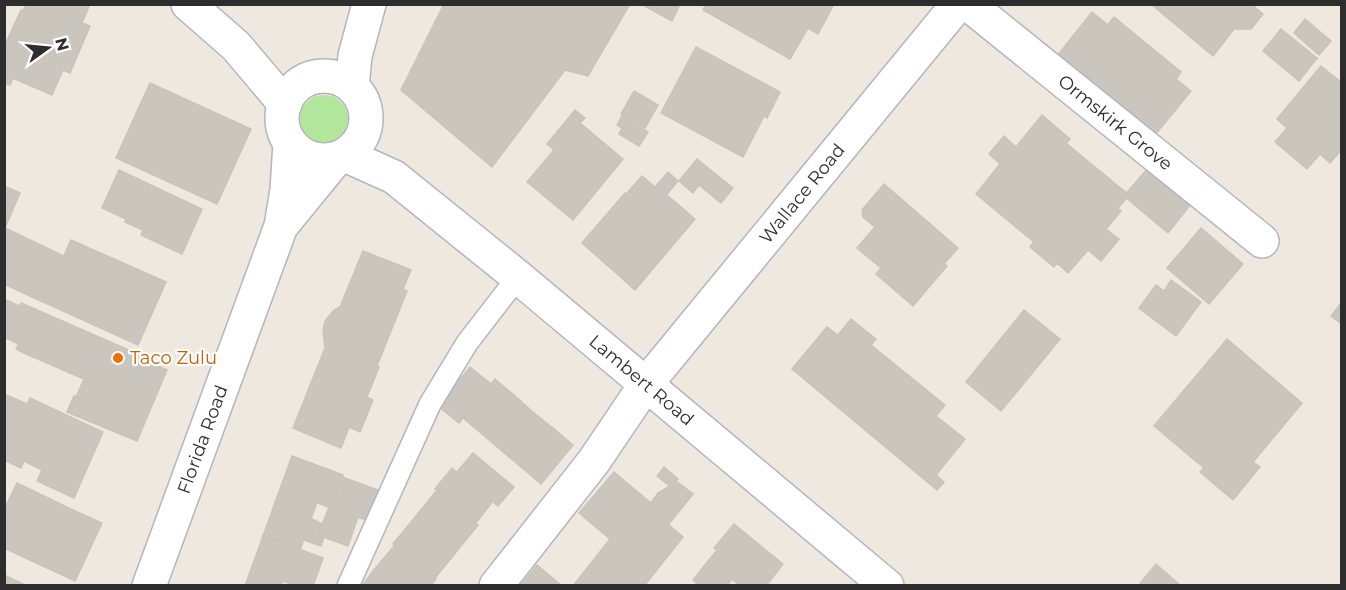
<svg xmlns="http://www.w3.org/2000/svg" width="1346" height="590" font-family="Montserrat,sans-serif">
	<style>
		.green { fill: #b2e69a }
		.building { fill: #cac6bd; stroke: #cac4b8; stroke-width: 1.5 }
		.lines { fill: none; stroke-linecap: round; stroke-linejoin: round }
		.service-casing { stroke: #b3b5c0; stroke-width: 24 }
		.minor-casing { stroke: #b3b5c0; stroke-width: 36 }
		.service { stroke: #fff; stroke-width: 21 }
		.minor { stroke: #fff; stroke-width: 33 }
		.food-dot { fill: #e8710a; stroke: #fff; stroke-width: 2 }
		.labels { text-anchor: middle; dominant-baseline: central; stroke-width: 4.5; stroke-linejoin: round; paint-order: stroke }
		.street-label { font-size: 18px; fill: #2d2d2d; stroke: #fff }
		.food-label { font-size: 18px; fill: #c56008; stroke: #fff; text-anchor: start }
	</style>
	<rect width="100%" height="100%" fill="#eee8df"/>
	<circle class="green" cx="324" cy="119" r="24"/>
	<g class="building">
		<path d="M26,4h64l-8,19 8,3 -20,47 -7,-3 -11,25 -39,-17 -3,7 -6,-2v-36l17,-37 2,1z"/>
		<path d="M444,4h186l-42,72 -23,-6 -73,97 -91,-77z"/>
		<path d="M641,4h39l-8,17z"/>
		<path d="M706,4h128l-16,30 -10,-6 -18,31 -87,-49z"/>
		<path d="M1151,4h100l12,10 -12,15h-17l-21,27z"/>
		<path d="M1092,12l16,13 6,-8 67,55 -5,7 15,12 -36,44 -98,-79z"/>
		<path d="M1305,19l26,22 -12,14 -25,-22z"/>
		<path d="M1281,29l36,29 -18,23 -36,-30z"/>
		<path d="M696,47l84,45 -13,26 -3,-2 -21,41 -82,-44z"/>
		<path d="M1321,66l21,17v66l-12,14 -10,-9 -13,15 -32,-27 12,-14 -10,-9z"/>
		<path d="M150,83l101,46 -34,75 -101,-46z"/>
		<path d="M634,91l24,14 -13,23 -24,-14z"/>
		<path d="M575,110l10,8 -5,5 43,36 -50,61 -46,-38 27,-32 -7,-6z"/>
		<path d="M1042,115l28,24 -4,4 63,52 -11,13 3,3 -15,18 13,10 -18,22 -13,-11 -20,23 -11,-10 -3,4 -24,-20 4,-5 -58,-48 24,-30 -11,-10 15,-18 12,11z"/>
		<path d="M622,116l26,16 -9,14 -20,-12 3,-6 -5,-3z"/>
		<path d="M697,159l36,29 -12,15 -22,-18 -6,8 -14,-12z"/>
		<path d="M1148,168l43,36 -23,29 -44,-37z"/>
		<path d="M119,170l83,39 -20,45 -41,-19 2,-5 -18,-8 1,-3 -24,-11z"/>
		<path d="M668,172l10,9 -71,84 -25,-22 43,-50 1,1 16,-18 13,11z"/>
		<path d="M884,184l74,64 -14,16 3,2 -34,40 -37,-32 5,-6 -24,-20 18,-21 -12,-10 -1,-7z"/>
		<path d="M4,186l16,7 -15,35 59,28 -21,46 -39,-18z"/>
		<path d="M667,195l28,24 -60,71 -28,-25z"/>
		<path d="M1201,228l42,36 -34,40 -42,-36z"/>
		<path d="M71,240l95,42 -28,63 -95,-43z"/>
		<path d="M363,251l48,19 -8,19 4,2 -30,75 2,1 -12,30 6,3 -13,32 -11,-5 -8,21 -48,-20 32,-80 -2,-18 2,-9 9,-11 6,-3z"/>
		<path d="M1171,280l30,22 -25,34 -37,-28 17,-23 8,6z"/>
		<path d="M4,299l15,7 -7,17 21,9 -9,21 -8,-4 3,-5 -13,-6 -2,4z"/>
		<path d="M1342,302v22l-11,-8z"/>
		<path d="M21,303l126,55 -18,42 -11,-5 -8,17 -34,-15 8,-18 -60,-26 9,-21 -21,-9z"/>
		<path d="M1024,310l36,29 -59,72 -35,-29z"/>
		<path d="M851,319l25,20 -5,6 74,60 -9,11 29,23 -29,36 8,7 -7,8 -145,-121 35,-42 11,8z"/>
		<path d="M1227,339l75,64 -49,59 7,5 -27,33 -33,-28 4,-4 -50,-42z"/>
		<path d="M145,360l22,10 -30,71 -70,-29 7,-16 36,16 8,-17 11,5z"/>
		<path d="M470,367l21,17 -32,39 -21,-17z"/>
		<path d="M495,379l19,16 -32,39 -19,-16z"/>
		<path d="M4,394l23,10 3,-6 73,34 -29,66 -37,-17 5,-11 -18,-9 -3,7 -17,-8z"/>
		<path d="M514,395l20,18 -32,38 -20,-17z"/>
		<path d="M534,413l19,15 -32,39 -19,-16z"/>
		<path d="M553,428l20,17 -32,39 -20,-17z"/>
		<path d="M473,453l41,34 -16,19 -41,-34z"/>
		<path d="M292,456l51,19 -12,33 -51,-19z"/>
		<path d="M664,467l14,12 -2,2 17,13 -24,30 -21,-17 10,-14 12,-7 -13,-10z"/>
		<path d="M452,468l40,34 -16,21 -41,-34z"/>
		<path d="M614,472l37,31 -3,4 35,30 -39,49h-71l37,-47 -31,-26z"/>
		<path d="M342,477l41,15 -11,30 -41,-14z"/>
		<path d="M17,483l56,27 -26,58 -43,-20v-38z"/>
		<path d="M280,489l37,13 -17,48 -37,-14z"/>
		<path d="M437,490l41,35 -21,26 -41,-35z"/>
		<path d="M329,507l29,10 -10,29 -30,-11z"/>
		<path d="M73,510l29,13 -27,58 -28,-13z"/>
		<path d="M416,516l41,35 -22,27 -42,-34z"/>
		<path d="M312,519l10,5 -4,11 6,2 -3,9 -17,-6z"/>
		<path d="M734,524l49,40 -17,22h-26l-8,-7 -5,7h-31l1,-2 -4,-4 24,-30 -3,-2z"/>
		<path d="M263,536l60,22 -10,28h-16l-14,-5 -2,5h-36z"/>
		<path d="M395,545l41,34 -6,7h-39l-18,-15z"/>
		<path d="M1156,564l25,22h-43z"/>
		<path d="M537,565l25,21h-42z"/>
		<path d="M373,571l18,15h-29z"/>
		<path d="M4,575l23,11h-23z"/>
	</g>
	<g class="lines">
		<g class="service-casing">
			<path id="service" d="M348,586l82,-182 37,-61 51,-66"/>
		</g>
		<g class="minor-casing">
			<g id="minor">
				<path d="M188,4l48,42 49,58"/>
				<path id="s1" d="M968,4l294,237"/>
				<circle cx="324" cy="118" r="42"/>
				<path d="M352,86l3,-30 14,-52"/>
				<path id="s2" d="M345,155l49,22 124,100 369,309"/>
				<path d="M282,225l54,-66"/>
				<path id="s3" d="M149,586l132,-360 6,-36 3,-47"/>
				<path id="s4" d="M496,586l98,-125 52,-77 312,-380"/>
			</g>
		</g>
		<use href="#service" class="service"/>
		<use href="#minor" class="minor"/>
	</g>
	<circle class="food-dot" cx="118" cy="358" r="6"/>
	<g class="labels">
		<g class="street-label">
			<text stroke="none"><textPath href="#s1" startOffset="189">Ormskirk Grove</textPath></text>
			<text stroke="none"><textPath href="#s4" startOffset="498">Wallace Road</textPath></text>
			<text stroke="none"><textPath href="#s2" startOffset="374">Lambert Road</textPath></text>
			<text stroke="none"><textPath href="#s3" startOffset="156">Florida Road</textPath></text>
		</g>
		<g class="food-label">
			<text x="130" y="358">Taco Zulu</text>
		</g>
	</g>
	<rect width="1346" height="590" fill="none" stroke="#2d2d2d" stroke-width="12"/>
	<g transform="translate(48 48) rotate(75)" stroke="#ffffff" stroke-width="4.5" paint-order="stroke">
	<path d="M0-4.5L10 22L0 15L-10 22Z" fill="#2d2d2d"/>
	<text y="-9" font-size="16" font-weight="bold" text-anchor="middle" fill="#2d2d2d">N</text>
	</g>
</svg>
